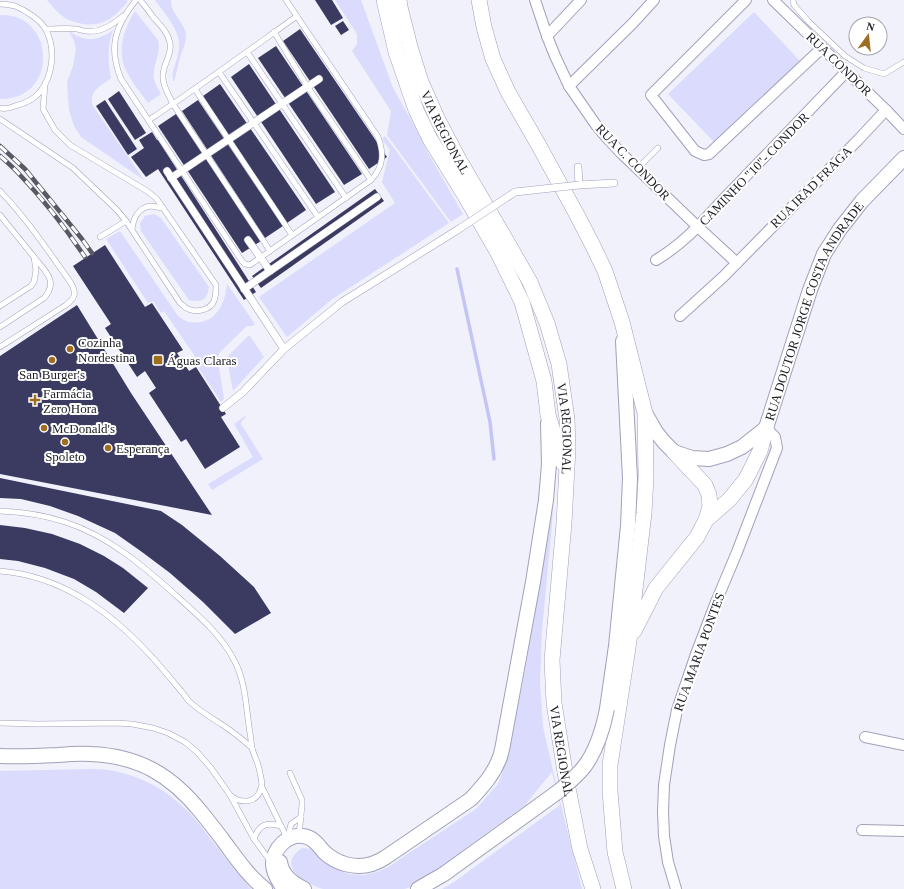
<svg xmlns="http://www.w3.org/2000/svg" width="904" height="889" font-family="Georgia,serif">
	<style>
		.green { fill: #dbdbfd }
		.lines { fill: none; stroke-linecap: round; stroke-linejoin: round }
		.stream { stroke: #c4c4f5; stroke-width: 3.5 }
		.building { fill: #3b3a61 }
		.service-casing { stroke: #a1a1ba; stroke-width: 6 }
		.pedestrian-casing { stroke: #a1a1ba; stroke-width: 8 }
		.minor-casing { stroke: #a1a1ba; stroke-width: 12 }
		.secondary-casing { stroke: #a1a1ba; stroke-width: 16 }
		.primary-casing { stroke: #a1a1ba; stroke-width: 16 }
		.service { stroke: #fff; stroke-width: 5 }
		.pedestrian { stroke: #fff; stroke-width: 7 }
		.minor { stroke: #fff; stroke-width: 10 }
		.secondary { stroke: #fff; stroke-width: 14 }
		.primary { stroke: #fff; stroke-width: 15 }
		.rail-casing { stroke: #595963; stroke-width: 4.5 }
		.rail { stroke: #fff; stroke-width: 3; stroke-dasharray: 9; stroke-linecap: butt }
		.pedestrian-bridge-casing { stroke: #a1a1ba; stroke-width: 8; stroke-linecap: butt }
		.secondary-bridge-casing { stroke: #a1a1ba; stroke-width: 16; stroke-linecap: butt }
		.pedestrian-bridge { stroke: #fff; stroke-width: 7 }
		.secondary-bridge { stroke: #fff; stroke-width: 14 }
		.poi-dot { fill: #9d6d20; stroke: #fff; stroke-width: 1.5 }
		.labels { text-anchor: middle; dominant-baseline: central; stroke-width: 4; stroke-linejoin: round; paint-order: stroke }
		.street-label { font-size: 13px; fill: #21212a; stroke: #fff }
		.poi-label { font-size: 13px; fill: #21212a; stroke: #fff; text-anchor: start }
	</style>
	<rect width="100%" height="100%" fill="#f0f1fb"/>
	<g class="green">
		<path d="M47,0h79l2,1c-13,16 -24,26 -45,23 -6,-1 -13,-3 -18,-6 -7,-5 -13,-12 -18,-18z"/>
		<path d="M155,0h16c0,13 8,17 13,28 5,10 -1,20 -4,30 -2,8 -4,16 -6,24 -4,-8 1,-15 3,-24 2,-6 3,-15 1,-21 -3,-12 -16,-27 -23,-37z"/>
		<path d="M335,0h26l32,88 21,37 14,28 35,61 -12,8 -64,-87 4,-24 -39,-60 5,-7v-10z"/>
		<path d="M135,11l23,29c4,13 -6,25 -4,39 1,5 4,10 7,15l-13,9c-8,-11 -18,-23 -23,-35 -8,-20 0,-41 10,-57z"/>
		<path d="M754,12l46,49 -86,81 -46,-48z"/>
		<path d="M0,15c56,-2 59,85 0,84z"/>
		<path d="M113,30c-6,16 -5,32 -2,48 -10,8 -23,13 -18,28l51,74 -63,-43 -7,-11 -5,-16 -2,-28 6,-16 3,-17 -2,-8 -5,-10c16,11 28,11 44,-1z"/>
		<path d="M385,136l64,87 -118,77 -44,37 -28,-40 136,-94 -13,-21 8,-32 -8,-11z"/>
		<path d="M154,214l7,4 48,69c-2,13 -7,16 -20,13l-48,-69 -1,-8 5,-7z"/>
		<path d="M120,231l58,85c3,2 7,5 11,6 26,4 36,-17 38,-38l28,40 -3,2h-5l-28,27 -1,7 6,39 -3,3 -25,-38 3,-2 -35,-51 -3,2 -8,-12 -5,2 -42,-64z"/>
		<path d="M248,336h2l14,21 -31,34 -6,-32v-2z"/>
		<path d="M245,416l1,1 -4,4 -1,3 22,35 -51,31 -4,-6 45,-27 -19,-33z"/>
		<path d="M554,487l-2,38 -10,105 -2,52 3,45 18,78 21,84h-140l12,-7 106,-77 -8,-33 -27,33 -62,45 -19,16 -30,20 -10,3h-81c-18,-6 -48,-22 -21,-41l9,1 16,15 9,5 13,5 15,1 13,-3 13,-6 13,-9 73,-48 22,-25 8,-21 17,-81 24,-142z"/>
		<path d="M90,769c6,0 12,0 18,1 27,4 55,17 74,36 12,10 21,23 30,35 13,16 26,32 39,48h-251v-118z"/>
	</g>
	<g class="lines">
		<path class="stream" d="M457,269l33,153 4,37"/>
	</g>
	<g class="building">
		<path d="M315,0h17l11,18 -12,7z"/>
		<path d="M343,21l6,9 -8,5 -6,-9z"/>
		<path d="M300,29l87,128 -18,12 -86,-128z"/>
		<path d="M276,46l86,128 -18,11 -86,-127z"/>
		<path d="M249,64l86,128 -19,12 -85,-127z"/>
		<path d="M220,84l86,126 -19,13 -84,-127z"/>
		<path d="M119,91l27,42 -11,7 -27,-41z"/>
		<path d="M105,100l32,49 -9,6 -32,-49z"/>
		<path d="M198,100l85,126 -18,12 -83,-127z"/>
		<path d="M176,114l85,127 -19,12 -84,-127z"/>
		<path d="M152,132l5,8h1l98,152 -12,8 -86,-131 -12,8 -15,-20 13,-9 -5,-8z"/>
		<path d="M375,189l9,12 -123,87 -9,-12z"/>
		<path d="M105,245l40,62 7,-4 31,47 -6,3 12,18 7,-4 30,47 -5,3 19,30 -35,22 -19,-30 -5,3 -32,-49 7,-5 -11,-17 -8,6 -32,-49 6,-4 -38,-58z"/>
		<path d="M77,305l54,88 81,122 -212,-41v-118z"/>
		<path d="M0,478l161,33 21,14 38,31 34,31 17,26 -36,21 -32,-32 -33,-29 -28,-21 -27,-19 -37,-17 -28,-10 -29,-7 -21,-1z"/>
		<path d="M0,525l25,3 27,6 28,10 24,12 19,12 25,20 -24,25 -28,-21 -22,-13 -29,-11 -27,-7 -18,-2z"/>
	</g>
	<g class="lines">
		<g class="service-casing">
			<g id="service">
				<path d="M136,0c-21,26 -28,47 -15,79l121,182 3,3 5,1 121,-85c13,-14 13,-27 7,-43l-92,-137"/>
				<path d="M140,0c5,6 9,11 13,17 7,8 15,15 17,26 2,10 -4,17 -6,26 -4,13 4,24 9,35l97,147"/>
				<path d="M793,0l1,5 15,17 36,34 19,12 20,6 20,-12"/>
				<path d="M0,4c5,0 11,1 15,2 10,4 26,14 31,24 10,19 7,47 -7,63 -6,7 -16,11 -24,13 -5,2 -10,3 -15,2"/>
				<path d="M46,29c10,0 21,-1 31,0 3,1 6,2 9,2 15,2 26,-6 37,-15"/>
				<path d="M274,32l33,54 64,94"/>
				<path d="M247,52l99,146"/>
				<path d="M219,72l99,145"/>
				<path d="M195,89l97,146"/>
				<path d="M0,119l73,49 44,42 9,11 54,82c3,2 5,5 8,6 9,4 22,1 26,-8 2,-5 2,-10 2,-16l-53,-77 -7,-10 -9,-7 -77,-46 -15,-15 -12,-21 2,-25"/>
				<path d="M149,120c50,-33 99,-69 148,-104"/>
				<path d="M638,168l20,-20"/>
				<path d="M0,191c27,28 49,61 71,92 6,11 4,15 -5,22l-66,42"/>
				<path d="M0,215l34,42 2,13 -2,12 -3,4 -31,20"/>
				<path d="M132,230c1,-11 6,-22 18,-24 4,0 9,2 13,2"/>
				<path d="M100,237l26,-16"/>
				<path d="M0,327l44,-29c15,-17 1,-27 -10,-41"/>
				<path d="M0,511c22,1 44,4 65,11 44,14 81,46 115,77 20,18 43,38 55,63 11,21 11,47 15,71 1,5 1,10 2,15 2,8 7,16 8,25 1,5 3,11 1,15 -4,16 -21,16 -31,7"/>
				<path d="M0,571c62,5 111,41 152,86 10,11 20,23 29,34 3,3 5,7 8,10 9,9 21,16 32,23 11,7 21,15 31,24"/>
				<path d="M0,723l38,1 78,-1 16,1 21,4 15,5 17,9 12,10 14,16 19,27 24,44 17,23"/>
				<path d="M290,773l12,27v5l-3,30"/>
				<path d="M262,787l25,51"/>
				<path d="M288,836l3,-12 10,-7"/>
				<path d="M254,839c5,-15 13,-17 27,-13"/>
			</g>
		</g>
		<g class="pedestrian-casing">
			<g id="pedestrian">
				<path d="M578,167l1,18 35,-2"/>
				<path d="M167,171l117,178"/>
				<path d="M171,178l148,-99"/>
				<path d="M248,240l22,31"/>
				<path d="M244,289l133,-92"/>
				<path d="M223,408l20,-16 41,-43 58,-47 117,-73"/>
			</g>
		</g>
		<g class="minor-casing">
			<g id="minor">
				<path d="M535,0l12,36 8,20 14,30 27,39 11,13 14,15 77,74 39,36"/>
				<path d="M746,0l-95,95 44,56 9,4 5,-1 113,-106"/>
				<path d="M773,0l113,110 18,19"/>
				<path d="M547,36l34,-36"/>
				<path d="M569,86l64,-63 21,-23"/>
				<path d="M656,260c25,-15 42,-33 62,-55l128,-133"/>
				<path d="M680,316l43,-39 135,-137 28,-30"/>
				<path d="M865,737l39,8"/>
				<path d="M862,830l42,1"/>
				<path d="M676,889l-8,-27 -4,-26 -1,-24 1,-27 6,-40 7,-35 19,-56 20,-52 21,-50 40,-104 -2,-11 -9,-9"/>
			</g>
		</g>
		<g class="secondary-casing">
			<g id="secondary">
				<path id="s1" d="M645,413l11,19 8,10 10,10 18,6 17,1 18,-5 15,-7 24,-19 44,-138 14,-36 16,-25 22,-28 42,-43"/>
				<path d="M607,709l9,-63 12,-120 2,-48 -7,-137"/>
				<path d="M0,756c19,1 39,0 58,-1 11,-1 22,-2 33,-1 48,2 80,21 110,58 8,10 16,20 24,31 12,16 24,34 40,46"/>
				<path d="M280,862c2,14 13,21 24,27"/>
				<path d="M284,889c-5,-7 -11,-16 -11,-25 0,-15 14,-30 30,-28 10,1 15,9 21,16 13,12 31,17 48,12 5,-2 10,-4 14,-7l85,-58c12,-13 23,-25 29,-42 2,-6 3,-12 4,-18l29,-157 13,-82 3,-36 -1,-41"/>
				<path d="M418,889l26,-15"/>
			</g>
		</g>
		<g class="primary-casing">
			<g id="primary">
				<path d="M384,0l12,52 20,58 14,29 34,55 34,59 24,49 22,79 4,34 15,48"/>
				<path id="s2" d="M399,0l1,7 10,40 11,35 17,38 20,38 48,82 24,42 17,41 12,41 8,55 1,29 -4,75 -12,137 2,43 12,75 14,71 13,40"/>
				<path d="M479,0l5,27 9,32 15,33 30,52 39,71 16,31 12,25 17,51 23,91 1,64 -2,36 -15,128 -19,124v26l5,61 9,37"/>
				<path d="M706,520l23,-20 17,-21 14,-28 6,-23"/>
				<path d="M634,631l22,-43 41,-51 9,-17 4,-14 -1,-11 -4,-10 -31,-33"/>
			</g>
		</g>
		<use href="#service" class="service"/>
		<use href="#pedestrian" class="pedestrian"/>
		<use href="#minor" class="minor"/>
		<use href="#secondary" class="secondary"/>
		<use href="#primary" class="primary"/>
		<g class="rail-casing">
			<g id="rail">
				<path d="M0,146l25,23 57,70 10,14"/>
				<path d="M0,156c7,6 14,12 20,19 24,25 46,54 65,82"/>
			</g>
		</g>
		<use href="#rail" class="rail"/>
		<g class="pedestrian-bridge-casing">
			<path id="pedestrian-bridge" d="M459,229l56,-37 64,-7"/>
		</g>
		<g class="secondary-bridge-casing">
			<path id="secondary-bridge" d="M444,874l115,-83c9,-8 18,-15 25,-24 13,-17 19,-38 23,-58"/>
		</g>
		<use href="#pedestrian-bridge" class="pedestrian-bridge"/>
		<use href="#secondary-bridge" class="secondary-bridge"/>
	</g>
	<g class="poi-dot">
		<circle cx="70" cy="349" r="4"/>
		<circle cx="52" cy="360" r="4"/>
		<rect x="153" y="355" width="10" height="10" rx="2"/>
		<path d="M33 394h4v4h4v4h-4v4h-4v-4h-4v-4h4z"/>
		<circle cx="44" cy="428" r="4"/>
		<circle cx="65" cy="442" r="4"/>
		<circle cx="108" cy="448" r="4"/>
	</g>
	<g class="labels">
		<g class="street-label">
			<text transform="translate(839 64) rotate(44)">RUA CONDOR</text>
			<text stroke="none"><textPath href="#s2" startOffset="141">VIA REGIONAL</textPath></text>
			<text transform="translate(633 162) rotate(46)">RUA C. CONDOR</text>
			<text transform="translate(754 169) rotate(-46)">CAMINHO "10"- CONDOR</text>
			<text transform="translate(811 187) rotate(-45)">RUA IRAD FRAGA</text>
			<text stroke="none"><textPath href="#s1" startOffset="278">RUA DOUTOR JORGE COSTA ANDRADE</textPath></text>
			<text stroke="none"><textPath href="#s2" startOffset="465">VIA REGIONAL</textPath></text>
			<text transform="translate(699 652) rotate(-70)">RUA MARIA PONTES</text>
			<text stroke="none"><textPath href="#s2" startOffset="789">VIA REGIONAL</textPath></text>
		</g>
		<g class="poi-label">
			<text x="78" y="342">Cozinha<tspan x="78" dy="15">Nordestina</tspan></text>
			<text x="167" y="360">Águas Claras</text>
			<text x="52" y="374" text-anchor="middle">San Burger's</text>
			<text x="43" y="393">Farmácia<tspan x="43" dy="15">Zero Hora</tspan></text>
			<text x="52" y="428">McDonald's</text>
			<text x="116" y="448">Esperança</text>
			<text x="65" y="456" text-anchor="middle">Spoleto</text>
		</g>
	</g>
	<g transform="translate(868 36) rotate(15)"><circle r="19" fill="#ffffff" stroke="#a6a6aa"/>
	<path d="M0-3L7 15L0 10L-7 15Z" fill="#9d6d20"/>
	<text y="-6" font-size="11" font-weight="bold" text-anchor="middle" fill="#21212a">N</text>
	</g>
</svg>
